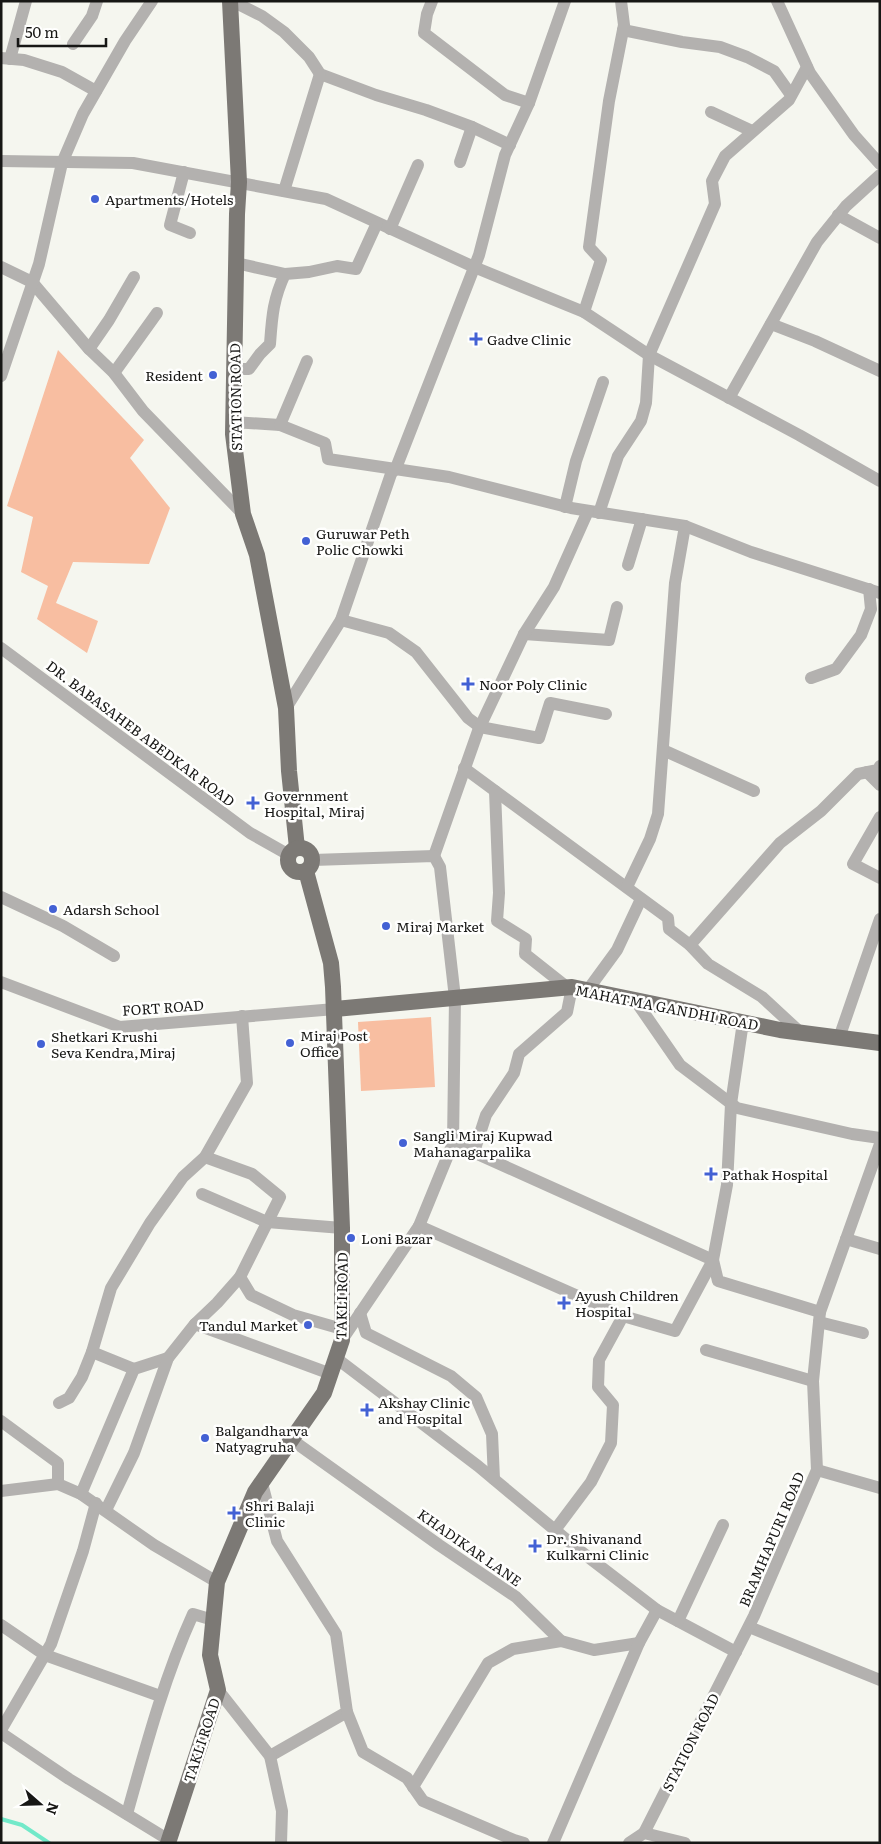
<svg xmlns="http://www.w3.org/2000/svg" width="881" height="1844" font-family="Literata,serif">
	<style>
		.green { fill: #f8bea1 }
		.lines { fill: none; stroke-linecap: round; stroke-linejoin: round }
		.stream { stroke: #72e9c9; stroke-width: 4 }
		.minor { stroke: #b3b1af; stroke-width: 12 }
		.major { stroke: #7c7975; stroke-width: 16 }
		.poi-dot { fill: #4361d4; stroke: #fffffe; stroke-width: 2 }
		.labels { text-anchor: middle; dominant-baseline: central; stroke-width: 5; stroke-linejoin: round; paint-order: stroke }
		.poi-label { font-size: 14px; fill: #171715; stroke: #fffffe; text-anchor: start }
		.street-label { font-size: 14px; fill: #171715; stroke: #fffffe }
	</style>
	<rect width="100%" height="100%" fill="#f5f6ef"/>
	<g class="green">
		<path d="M58,350l86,90 -14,18 40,50 -21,56 -76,-2 -17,41 42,18 -11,32 -50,-34 11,-33 -27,-14 12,-55 -26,-11z"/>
		<path d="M431,1017l4,70 -74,4 -3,-69z"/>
	</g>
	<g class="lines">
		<path class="stream" d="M1,1819l21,6 27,18"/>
		<g class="minor">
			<path d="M232,1l30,15 22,16 25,25 11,17 56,21 50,15 46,17 38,18"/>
			<path d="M432,1l-5,13 -3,19 81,62 24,8"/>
			<path d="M777,1l33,72 44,62 26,29"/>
			<path d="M623,30l59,12 38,5 27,10 27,14 17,24"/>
			<path d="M73,44l19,-28 5,-15"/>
			<path d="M1,58l23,2 38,12 34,19"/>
			<path d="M10,59l16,-58"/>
			<path d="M711,112l41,19"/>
			<path d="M1,161l132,2 193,36 148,68 110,45 65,43 150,80 81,46"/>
			<path d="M460,162l12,-35"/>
			<path d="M184,172l-14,53 20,8"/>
			<path d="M284,191l36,-117"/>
			<path d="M838,215l42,23"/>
			<path d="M390,229l28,-64"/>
			<path d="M236,263l49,11"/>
			<path d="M1,267l31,15 57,67 25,24 29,38 100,103"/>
			<path d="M584,312l17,-52 -12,-13 20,-146 15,-76 -3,-24"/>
			<path d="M771,324l44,17 65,30"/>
			<path d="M89,349l20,-29 25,-43"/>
			<path d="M234,369h15l11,-15 10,-10c2,-27 3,-45 15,-70l24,-2 28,-6 19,3 21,-46"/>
			<path d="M114,373l43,-60"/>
			<path d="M1,376l38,-112 23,-101 21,-49 42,-73 27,-40"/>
			<path d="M729,398l88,-156 29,-36 34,-31"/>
			<path d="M233,422l47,3 45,18 3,16 121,18 122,31 114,18 66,26 129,41"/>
			<path d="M280,425l27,-64"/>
			<path d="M565,507l11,-46 27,-79"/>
			<path d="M599,513l19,-57 23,-35 5,-18 3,-48 66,-151 -3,-23 13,-25 64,-56 18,-33"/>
			<path d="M628,565l14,-46"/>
			<path d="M341,620l48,13 27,19 52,66 12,9 59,11 11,-35 56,11"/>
			<path d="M524,634l85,6 8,-33"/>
			<path d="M1,648l249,185 39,22"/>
			<path d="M811,678l25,-9 25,-34 10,-26 -2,-20"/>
			<path d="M286,708l55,-88 50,-146 5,-6 83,-213 26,-100 24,-52 36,-102"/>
			<path d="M663,750l91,41"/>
			<path d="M464,768l204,150 1,11 21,16 18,19 54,33 39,36"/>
			<path d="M867,772l13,13"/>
			<path d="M495,791l4,102 -2,28 29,18 -1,15 43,34"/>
			<path d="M880,817l-27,47 27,14"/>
			<path d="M434,856l44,-125 46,-97 30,-47 34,-76"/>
			<path d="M313,860l121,-4 6,11 15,131 -2,145 260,117 5,21 102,31"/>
			<path d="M627,887l23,-48 8,-25 17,-231 10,-57"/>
			<path d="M1,897l62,29 51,30"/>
			<path d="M690,945l90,-102 41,-32 37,-37 20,-4 2,-4"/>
			<path d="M1,982l119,45 215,-18"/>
			<path d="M587,991l30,-41 24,-51"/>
			<path d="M635,1000l45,65 57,43 115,26 28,4"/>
			<path d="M839,1038l41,-119"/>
			<path d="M474,1152l12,-37 28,-42 5,-19 48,-42 5,-25"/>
			<path d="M205,1157l47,17 28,23 -40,80 11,18 42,20 49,14"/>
			<path d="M202,1194l65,28 75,6"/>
			<path d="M419,1226l204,90 52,15 38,-71 14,-75 4,-81 12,-82"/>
			<path d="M846,1239l34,10"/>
			<path d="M360,1313l6,20 85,43 25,21 16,37 2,45"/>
			<path d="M819,1322l44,11"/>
			<path d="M195,1324l22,-21 23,-26"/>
			<path d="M342,1340l77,-114 34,-83"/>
			<path d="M706,1350l107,31"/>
			<path d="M92,1352l42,17"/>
			<path d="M336,1358l142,108 101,84 78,60 79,42"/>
			<path d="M59,1403l10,-5 13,-21 10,-25 19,-64 39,-65 33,-46 22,-20 42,-74 -5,-67"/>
			<path d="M1,1421l57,42v21"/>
			<path d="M292,1440l147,105 77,52 45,44 33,9 45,-7"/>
			<path d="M817,1470l63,18"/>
			<path d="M262,1483l15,58 59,93 11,78 -77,44"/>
			<path d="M1,1491l57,-7 23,10 73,51 63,37"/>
			<path d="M81,1494l53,-125 34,-11"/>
			<path d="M106,1510l28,-57 34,-95 27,-34 136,50"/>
			<path d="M555,1530l36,-48 20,-39 2,-38 -15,-18 1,-27 24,-44"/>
			<path d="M678,1621l45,-96"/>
			<path d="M1,1625l44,30 115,41"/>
			<path d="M749,1627l131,53"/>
			<path d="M218,1690l52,66 12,55 -1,32"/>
			<path d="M347,1712l16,40 44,26 16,23 91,39 10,3"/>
			<path d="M1,1730l50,-86 32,-93 13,-48"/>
			<path d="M1,1733l68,46 100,61"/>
			<path d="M413,1787l75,-124 25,-14 48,-8"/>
			<path d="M127,1814c19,-68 37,-136 66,-200l20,6"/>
			<path d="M644,1833l110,-217 63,-146 -4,-89 7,-69 60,-168"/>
			<path d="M553,1843l86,-200 18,-33"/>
			<path d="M629,1843l15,-10 41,10"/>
		</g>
		<g class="major">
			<path d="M230,1l9,181 -2,32 -4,220 10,80 14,41 29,153 3,63 8,77"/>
			<circle cx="300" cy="860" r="12"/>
			<path d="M335,1009l237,-22 208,43 100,13"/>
			<path d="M168,1843l50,-153 -8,-35 7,-73 38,-90 69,-99 18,-53v-112l-9,-241 -2,-24 -25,-92"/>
		</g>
	</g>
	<g class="poi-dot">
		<circle cx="95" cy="199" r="5"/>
		<path d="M473.5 331.5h5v5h5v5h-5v5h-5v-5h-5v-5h5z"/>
		<circle cx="213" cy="375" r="5"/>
		<circle cx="306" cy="541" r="5"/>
		<path d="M465.5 676.5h5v5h5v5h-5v5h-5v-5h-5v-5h5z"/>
		<path d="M250.5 795.5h5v5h5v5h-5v5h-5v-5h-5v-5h5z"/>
		<circle cx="53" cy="909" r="5"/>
		<circle cx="386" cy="926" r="5"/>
		<circle cx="290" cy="1043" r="5"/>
		<circle cx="41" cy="1044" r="5"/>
		<circle cx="403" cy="1143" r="5"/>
		<path d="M708.5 1166.5h5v5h5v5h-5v5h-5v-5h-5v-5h5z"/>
		<circle cx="351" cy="1238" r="5"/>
		<path d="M561.5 1295.5h5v5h5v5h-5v5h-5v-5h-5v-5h5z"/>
		<circle cx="308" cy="1325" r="5"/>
		<path d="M364.5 1402.5h5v5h5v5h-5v5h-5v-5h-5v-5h5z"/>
		<circle cx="205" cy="1438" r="5"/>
		<path d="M231.5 1505.5h5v5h5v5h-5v5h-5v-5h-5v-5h5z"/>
		<path d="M532.5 1538.5h5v5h5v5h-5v5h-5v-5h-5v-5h5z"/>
	</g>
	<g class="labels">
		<g class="poi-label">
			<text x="105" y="199">Apartments/Hotels</text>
			<text x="487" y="339">Gadve Clinic</text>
			<text x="203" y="375" text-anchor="end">Resident</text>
			<text x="316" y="533">Guruwar Peth<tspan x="316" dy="16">Polic Chowki</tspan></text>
			<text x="479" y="684">Noor Poly Clinic</text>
			<text x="264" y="795">Government<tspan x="264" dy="16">Hospital, Miraj</tspan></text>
			<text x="63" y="909">Adarsh School</text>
			<text x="396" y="926">Miraj Market</text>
			<text x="300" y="1035">Miraj Post<tspan x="300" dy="16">Office</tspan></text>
			<text x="51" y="1036">Shetkari Krushi<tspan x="51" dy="16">Seva Kendra,Miraj</tspan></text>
			<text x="413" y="1135">Sangli Miraj Kupwad<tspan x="413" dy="16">Mahanagarpalika</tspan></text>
			<text x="722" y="1174">Pathak Hospital</text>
			<text x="361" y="1238">Loni Bazar</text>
			<text x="575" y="1295">Ayush Children<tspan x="575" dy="16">Hospital</tspan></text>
			<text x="298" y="1325" text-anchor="end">Tandul Market</text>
			<text x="378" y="1402">Akshay Clinic<tspan x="378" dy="16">and Hospital</tspan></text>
			<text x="215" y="1430">Balgandharva<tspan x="215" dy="16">Natyagruha</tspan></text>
			<text x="245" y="1505">Shri Balaji<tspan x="245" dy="16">Clinic</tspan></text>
			<text x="546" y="1538">Dr. Shivanand<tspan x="546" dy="16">Kulkarni Clinic</tspan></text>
		</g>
		<g class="street-label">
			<text transform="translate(235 397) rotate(-91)">STATION ROAD</text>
			<text transform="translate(141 733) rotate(37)">DR. BABASAHEB ABEDKAR ROAD</text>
			<text transform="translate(163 1007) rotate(-4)">FORT ROAD</text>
			<text transform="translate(667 1007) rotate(11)">MAHATMA GANDHI ROAD</text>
			<text transform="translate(341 1296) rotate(-89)">TAKLI ROAD</text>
			<text transform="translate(771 1539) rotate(-67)">BRAMHAPURI ROAD</text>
			<text transform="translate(470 1547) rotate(35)">KHADIKAR LANE</text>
			<text transform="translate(201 1740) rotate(-72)">TAKLI ROAD</text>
			<text transform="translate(690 1742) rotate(-63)">STATION ROAD</text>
		</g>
	</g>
	<rect width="881" height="1844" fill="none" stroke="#171715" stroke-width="5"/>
	<g transform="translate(40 1804) rotate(110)" stroke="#fffffe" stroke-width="4" paint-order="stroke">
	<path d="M0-4L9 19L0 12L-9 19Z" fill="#171715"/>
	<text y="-8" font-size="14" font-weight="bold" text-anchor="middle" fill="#171715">N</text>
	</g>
	<path d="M18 38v8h88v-8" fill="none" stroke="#171715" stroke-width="2.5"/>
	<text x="25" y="38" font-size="15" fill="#171715" stroke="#fffffe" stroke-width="4" paint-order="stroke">50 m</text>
</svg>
